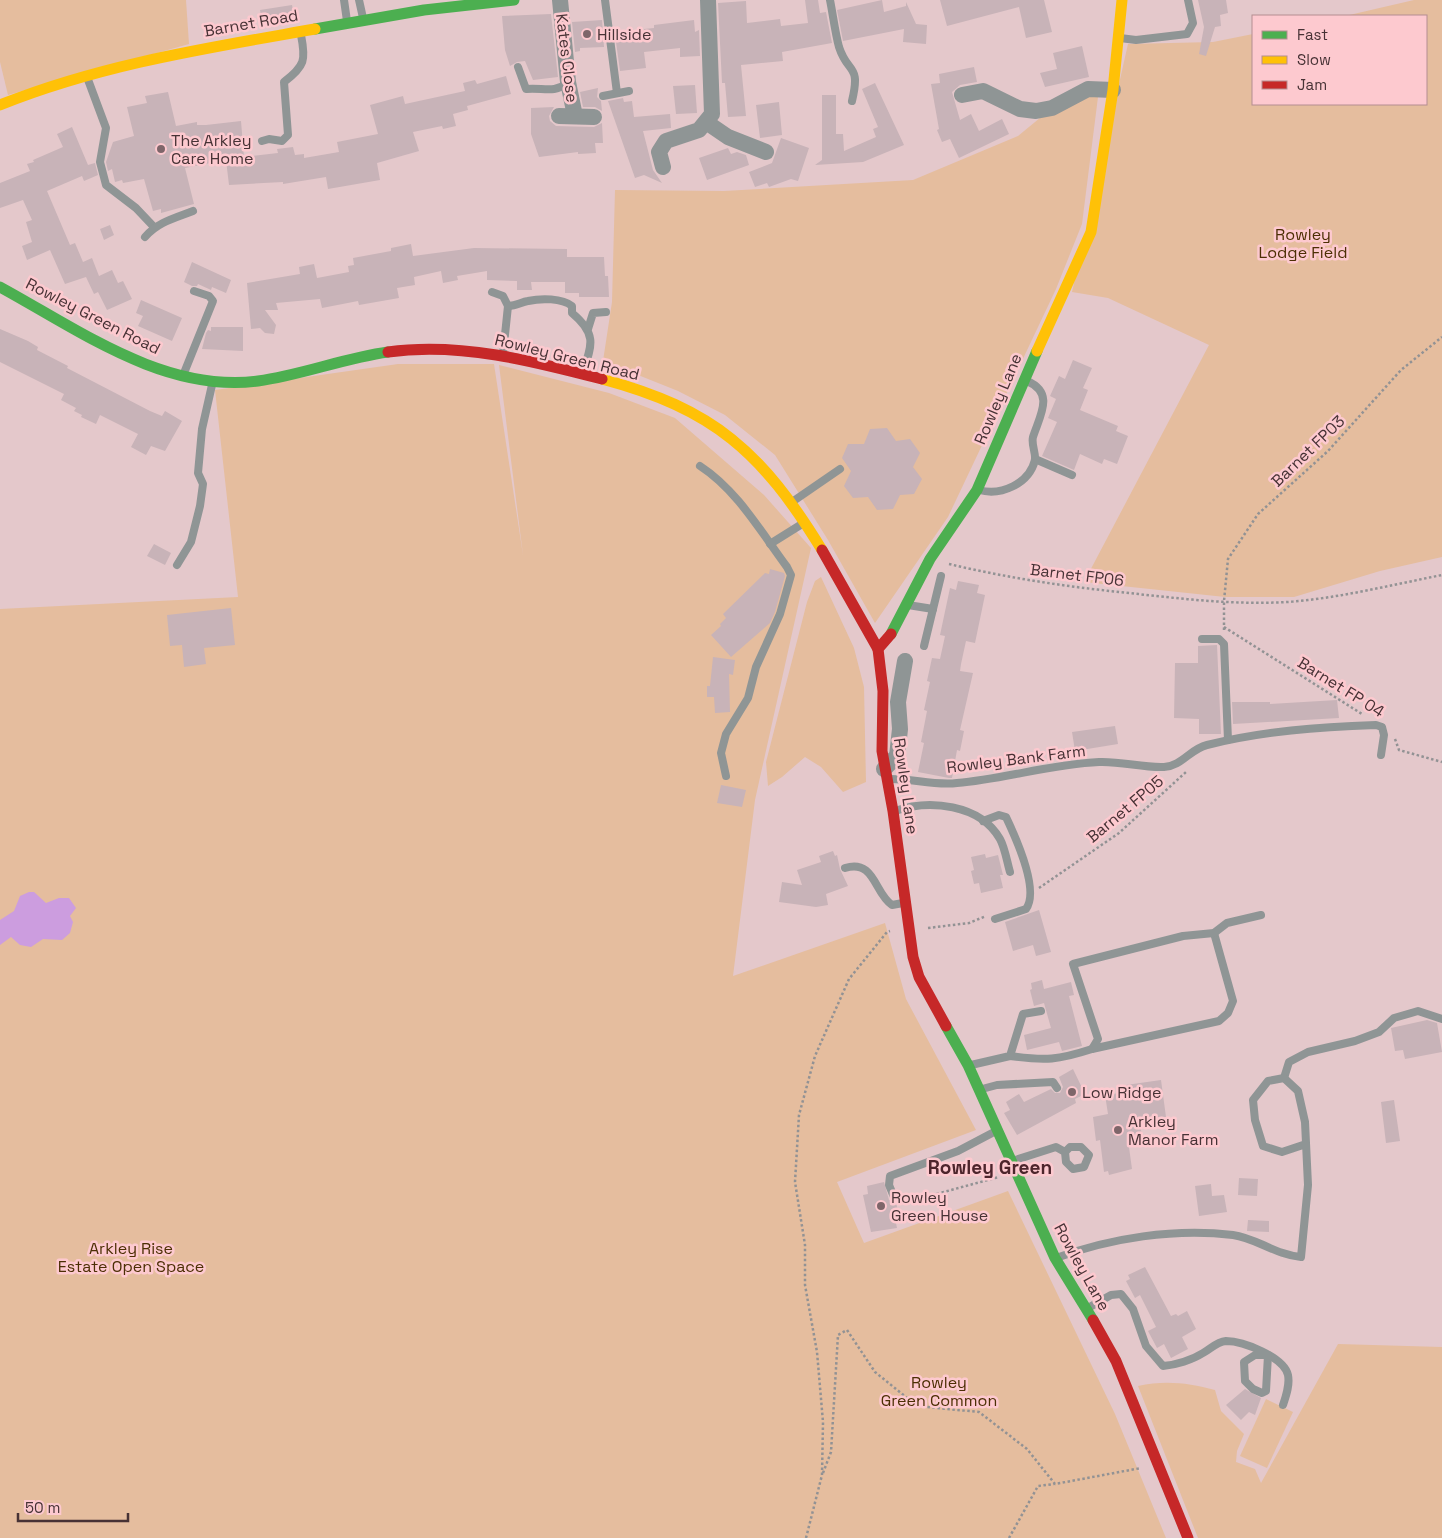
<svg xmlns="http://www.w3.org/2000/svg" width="1442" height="1538" font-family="'Space Grotesk',sans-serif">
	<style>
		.green { fill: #e5bd9e }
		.water { fill: #cc9ddf }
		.building { fill: #c8b3b8 }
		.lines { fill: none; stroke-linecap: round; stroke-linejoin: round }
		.path { stroke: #929294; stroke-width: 2.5; stroke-dasharray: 2.5 2.5; stroke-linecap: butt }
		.lane { stroke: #8f9595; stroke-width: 8 }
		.street { stroke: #8f9595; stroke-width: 16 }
		.fast { stroke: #4caf50; stroke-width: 11 }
		.slow { stroke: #ffc107; stroke-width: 11 }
		.jam { stroke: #c62828; stroke-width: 11 }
		.poi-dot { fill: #7e666a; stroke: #fdc9cf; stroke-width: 2 }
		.labels { text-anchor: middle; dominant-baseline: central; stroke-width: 5; stroke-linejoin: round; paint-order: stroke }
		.street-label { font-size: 16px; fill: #473235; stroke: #fdc9cf }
		.poi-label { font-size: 16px; fill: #473235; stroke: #fdc9cf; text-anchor: start }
		.park-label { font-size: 16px; fill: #4c2f04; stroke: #fdc9cf }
		.quarter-label { font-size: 19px; font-weight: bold; fill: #4d252c; stroke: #fdc9cf }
	</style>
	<rect width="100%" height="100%" fill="#e4c8cb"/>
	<g class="green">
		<path d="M0,0h186l3,44 -181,51 -8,-33z"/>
		<path d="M1414,0h28v557l-62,14 -86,26h-69l-141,-15 125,-237 -101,-47 -36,-6 56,-248 85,-2 40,-8v70h173v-88h-81z"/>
		<path d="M1088,93l10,4 -16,127 -26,65 -108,228 -73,106 -47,-83 -53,-85 -50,-40 -47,-24 -75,-30 9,-59 3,-112 109,1 189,-11 105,-44 34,-28z"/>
		<path d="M398,364h96l29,191 -24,-190 110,28 66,25 89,77 47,53 -56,252 -22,176 152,-53 21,76 70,131 -139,52 27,61 144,-52 107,223 51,124h-1166v-929l238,-12 -23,-207z"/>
		<path d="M821,577l33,71 10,39 2,95 -23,10 -22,-25 -16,-10 -23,20 -14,9 -2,-24 41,-160 8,-21z"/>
		<path d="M1338,1344l104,3v191h-244l-60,-152c27,-6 51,-3 77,4l6,21 23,23 -7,17 -1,11 19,7 6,14z"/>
		<path d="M1266,1399l27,13 -26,56 -27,-12z"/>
	</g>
	<path class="water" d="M29,892h5l12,11 13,-5h10l7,10 -6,8 3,6 -3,11 -8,7 -19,-1 -12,8 -11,-2 -9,-8 -11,8v-25l14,-9 6,-15z"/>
	<g class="building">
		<path d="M805,0h13l2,13 6,-1 6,31 -50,9 1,9 -42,4 5,51 -18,1 -3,-34h-3l-4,-80 28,-2 1,22 33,-4 1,7 27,-3z"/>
		<path d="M882,0l2,12 22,-6v-4l10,22 11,1 -1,19 -23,-2 1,-13 -61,12 -6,-31z"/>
		<path d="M940,0h104l8,32 -26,6 -7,-31 -72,19z"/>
		<path d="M1198,0h28l2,13 -8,2 1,11 -6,1 -9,29 -7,-2 5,-27z"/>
		<path d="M292,5l2,11 -32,5 -2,-11z"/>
		<path d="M551,14l7,63 -25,3 -8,-19 -8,1 -7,4 -5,-16 -3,-34z"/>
		<path d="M602,20l2,27 -24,1v3l-5,1 -3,-30z"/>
		<path d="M694,20l1,12 4,-2 1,26 -20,1v-9l-36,4 2,16 -26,3 -4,-29 29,-4 -1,-9 10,-1v-3z"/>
		<path d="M1082,46l7,31 -44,10 -5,-14 17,-4 -4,-16z"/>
		<path d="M974,67l3,15 -17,3 -8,7 8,28 11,-6 8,17 23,-12 7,15 -50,24 -9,-19 -8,3 -5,-12 2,-1 -8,-45 9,-1 -1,-9z"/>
		<path d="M506,76l5,18 -44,12 1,4 -15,4 3,12 -13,3 -1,-3 -29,6 6,19 -42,12 3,17 -52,9 -2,-12 -43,7v-2l-54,3 -3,-25 -41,8 9,36 -33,9v-4l-8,2 -9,-32 -21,4 -1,-3 -7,2 -3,-13 -4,2 -2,-9 7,-20 21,-6 -7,-29 20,-4 -2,-7 23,-4 8,34 21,-4v3h9l35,-4 3,36 34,-4 -1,-4 16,-2 2,8 9,-1v4l35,-6 -2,-10 41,-8 -8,-29 33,-9 2,8 60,-13 -2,-8 12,-3 2,4z"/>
		<path d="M875,83l29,62 -41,17 -48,3 7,-5v-65h14v39h7l1,17 32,-14 -3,-8 5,-2 -16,-38z"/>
		<path d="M695,85l2,28 -21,1 -3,-28z"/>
		<path d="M598,88l-1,9 4,4 1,10 -7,-4h-12l-3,-15z"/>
		<path d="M623,98l1,4 8,-1 2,16 36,-3 1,14 -28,3 10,39 9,13 -18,-8 -9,3 -27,-77z"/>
		<path d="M779,102l3,33 -22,3 -4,-33z"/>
		<path d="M554,107l-5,9 1,5 6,5 38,1 8,-4 1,20h-8l1,10 -18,1v-2l-39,5 -8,-23v-26z"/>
		<path d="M72,127l16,38 7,-2 3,12 -14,6 -2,-5 -35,15 23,54 5,-2 8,19 9,-4 7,18 13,-6 6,13 5,-2 9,18 -25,11 -9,-18 -4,2 -8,-17 -21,7 -15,-34 -23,10 -5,-14 10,-4 -6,-20 6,-2 -9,-20 -23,8v-25l30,-12 -3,-7 7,-2 -1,-2 30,-13 -6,-13z"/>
		<path d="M781,138l28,10 -11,33 -7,-2 -22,8 -2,-4 -12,4 -6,-15 23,-9z"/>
		<path d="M728,148l3,6 6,-2 9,3 3,10 -42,15 -8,-22z"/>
		<path d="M110,225l4,10 -10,5 -4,-11z"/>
		<path d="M411,244l2,12 61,-8 93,1v8h37l1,19h3l1,21h-30v-4h-14v-11h-34l1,8h-15v-9l-30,-1v-9l-30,5 1,4 -15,3 -2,-12 -27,6 1,8 -18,3 2,10 -40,7 -1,-4 -36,7 -2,-9 -44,4 2,7h-13l11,15 -2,9 -9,-1 -5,-5 -9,1 -4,-46 53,-9 -1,-7 15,-3 3,14 32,-6 -1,-6 6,-1 -1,-7 38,-7v-3z"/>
		<path d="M192,262l39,18 -5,13 -14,-6 -1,3 -13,-6 -1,2h-5l-8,-4z"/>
		<path d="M141,300l41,18 -10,23 -34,-15 5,-10 -7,-3z"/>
		<path d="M211,327h32v24l-41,-2 4,-16 2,-3 3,1z"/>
		<path d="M0,329l28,12 10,6 -1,3 31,16 -1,2 83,43 12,5 3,-5 17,10 -17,30 -14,-5 -5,9 -15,-8 7,-13 -38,-19 -4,9 -15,-7 1,-2 -8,-4 2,-3 -15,-8 3,-6 -64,-32z"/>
		<path d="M1073,360l19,8 -9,20 5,2 -8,20 38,16 -2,5 12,5 -11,28 -13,-5 -2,5 -22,-10 -6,16 -32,-14 15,-34 -9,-4 8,-19 -6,-3 9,-20 6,3z"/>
		<path d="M887,428l9,13 14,-2 10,14 -7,14 9,12 -8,15 -14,1 -7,14 -16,1 -9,-13 -15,1 -9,-12 7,-15 -9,-13 6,-14h16l6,-15z"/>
		<path d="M154,544l17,9 -6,12 -18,-9z"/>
		<path d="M770,569l14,4 1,3 -10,36 -5,11 -39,34 -20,-22 10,-9 -1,-2 6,-6 -3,-4 42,-41 4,1z"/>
		<path d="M958,581l21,4 -2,8 8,2 -10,48 -9,-2 -5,23 -1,7 13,2 -13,57 4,1 -4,20 -3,-1 -5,28h-3l-31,-6 6,-29 -3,-1 6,-31 -3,-1 6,-28 -3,-1 5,-23 8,1 5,-23 -5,-1 10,-47 6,2z"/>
		<path d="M231,608l4,37 -31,3 2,16 -22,3 -2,-22 -12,1 -3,-31z"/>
		<path d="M1217,645l4,89h-22v-15l-25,-1 1,-55h23v-17z"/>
		<path d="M713,657l22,3 -2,15 -4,-1 1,38 -15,1 -1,-16h-7v-11h3z"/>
		<path d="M1337,700l2,18 -106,6 -1,-22h38v2z"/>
		<path d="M1115,726l3,18 -43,7 -3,-19z"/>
		<path d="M721,785l25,5 -4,17 -25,-4z"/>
		<path d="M833,851l2,5 2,-1 3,14 8,17 -22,8 2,11 -12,2 -37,-5 3,-20 20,3 -5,-15 24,-8 -2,-6z"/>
		<path d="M985,854l1,4 12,-3 5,20h-3l3,13 -22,5 -2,-10 -5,1 -3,-13 3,-1 -3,-13z"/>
		<path d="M1039,910l12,42 -15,4 -3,-11 -20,6 -8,-29z"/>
		<path d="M1042,980l2,9 27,-7 3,13 -5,1 13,50 -20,5 -3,-9 -32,8 -3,-15 27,-7 -7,-25 -10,3 -4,-16 2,-1 -1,-6z"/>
		<path d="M1427,1020l10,3 5,29 -37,7 -2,-9 -8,1 -4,-23z"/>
		<path d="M1073,1069l12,25 -10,5 1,4 -59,32 -13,-22 6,-3 -4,-8 13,-8 5,8 27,-13 4,4h5l3,-6 -4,-10z"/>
		<path d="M1161,1080l5,37 -26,4 2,17 -14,2 4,29 -23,6 -1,-4 -4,1 -4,-32 -4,1 -3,-24 15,-3 -3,-19 22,-3 -1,-7z"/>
		<path d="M1394,1100l6,41 -14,2 -5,-41z"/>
		<path d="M1239,1178l19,1 -1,17 -19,-1z"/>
		<path d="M884,1182l5,18 7,2 2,10 -4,1 3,15 -26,4 -8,-37 5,-1 -1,-8z"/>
		<path d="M1211,1184l1,12 12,-1 3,17 -28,4 -4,-30z"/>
		<path d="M1248,1220l21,1v11l-22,-1z"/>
		<path d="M1145,1267l26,49 5,-2 2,2 9,-5 9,18 -14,8 6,12 -17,9 -7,-14 -7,4 -9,-17 8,-4 -16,-32 -5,3 -9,-17 4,-2 -2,-4z"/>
		<path d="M1245,1389l16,9 -6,17 -6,-3 -8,8 -15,-15z"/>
	</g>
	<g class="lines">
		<g class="path">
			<path d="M949,564c59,14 119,23 180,29 53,6 106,12 159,9 52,-4 103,-17 154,-27"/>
			<path d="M1224,627l138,87"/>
			<path d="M1224,630v-29l4,-42 30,-45 70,-63 73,-81 41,-33"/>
			<path d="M1395,739l4,11 43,12"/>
			<path d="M1039,888l80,-55 67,-61"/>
			<path d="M928,928l41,-5 17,-7"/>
			<path d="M903,1203l96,-26"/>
			<path d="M823,1473l8,-21 7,-117 9,-5 28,42 42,34 62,6 48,37 28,35 86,-16"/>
			<path d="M806,1538l16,-63 1,-53 -6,-70 -12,-67v-40l-10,-63 4,-67 16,-59 34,-77 38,-47 3,-1"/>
			<path d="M1009,1538l29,-52 16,-2"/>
		</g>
		<g class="lane">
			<path d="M344,0l3,21"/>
			<path d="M359,0l4,18"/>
			<path d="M605,0l12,93"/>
			<path d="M830,0c3,15 5,32 9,47 9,28 22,16 13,54"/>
			<path d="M1120,38l16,2 51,-6 6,-11 -5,-23"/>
			<path d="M518,67l8,22c16,-2 28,5 41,-6"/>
			<path d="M87,77l19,51 -6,34 6,23 30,23 18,19"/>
			<path d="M603,96l26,-5"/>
			<path d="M262,141l7,-2 13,2 6,-6 -4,-53c21,-16 22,-22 17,-47"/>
			<path d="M145,237c13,-15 30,-19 48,-26"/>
			<path d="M492,292l11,4 5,10 -5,48"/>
			<path d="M508,306c9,0 13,-4 20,-5 13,-3 34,-3 44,5v7c24,20 21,31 11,58"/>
			<path d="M588,329l5,-16 13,-1"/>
			<path d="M184,373l29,-72 -4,-5 -15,-5"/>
			<path d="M1035,459l37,16"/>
			<path d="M700,466c37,24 61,66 87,101l4,8 -11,39 -24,53 -8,31 -22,36 -5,19 5,23"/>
			<path d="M979,490c22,6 50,-6 56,-30 1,-7 -4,-16 -2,-23 7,-22 22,-44 -6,-56"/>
			<path d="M792,502l48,-33"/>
			<path d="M770,544l32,-20"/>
			<path d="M177,565l14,-23 9,-36 3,-22 -5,-11 4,-44 10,-44"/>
			<path d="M908,605l25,4"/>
			<path d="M1202,639h17l5,5 4,96"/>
			<path d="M924,646l17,-70"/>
			<path d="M888,779c23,-1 46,7 69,4 48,-4 94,-19 142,-21 22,-1 44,6 65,5 18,-1 26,-18 43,-22 56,-14 112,-18 169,-20l6,2 2,8 -3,20"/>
			<path d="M895,811c34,-12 85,-7 105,28 5,9 7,23 10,33"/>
			<path d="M983,821l16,-6 7,2c9,19 34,73 20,92l-31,10"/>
			<path d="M845,868c30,-9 29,25 47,37l11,-2"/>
			<path d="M1092,1049l127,-28 9,-8 5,-12 -19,-68"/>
			<path d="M1010,1056c36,5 48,4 82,-7l6,-10 -25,-75 110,-28 31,-3 13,-10 34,-8"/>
			<path d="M971,1065l39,-9 13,-42 18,-3"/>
			<path d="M1284,1078l5,-16 19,-10 47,-11 24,-9 15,-14 24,-7 24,8"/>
			<path d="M982,1089l15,-4 56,-3 4,6"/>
			<path d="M1012,1161l44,-14 9,5 1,10 7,7 11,-2 5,-12 -8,-8h-11l-5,5"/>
			<path d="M894,1197l-5,-12 1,-9 68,-25 38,-20"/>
			<path d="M1056,1258c55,-20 118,-30 177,-23 23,3 43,20 68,22l7,-72 -3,-63 -7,-31 -14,-13 -16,3 -15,19 2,20 8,26 19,6 24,-8"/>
			<path d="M1088,1308l23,-13 10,-1 12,15 13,37 17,20c13,-1 29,-6 40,-13 8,-4 13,-11 23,-12 17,0 58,16 62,34 2,10 -2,21 -5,30"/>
			<path d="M1255,1355h13l-2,36 -4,2 -9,-4 -8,-8 -1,-19z"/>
		</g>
		<g class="street">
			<path d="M560,0l8,82 7,34"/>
			<path d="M962,95l21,-4 37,18 16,2 16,-3 36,-19 25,1"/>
			<path d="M559,116l35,1"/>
			<path d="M706,122l22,15 38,15"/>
			<path d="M663,167l-4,-15 7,-11 33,-11 13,-16 -4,-114"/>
			<path d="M884,769l13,-13 3,-27 -2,-27 7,-41"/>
		</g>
		<g class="fast">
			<path d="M315,29l109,-19 90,-10"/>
			<path d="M0,287c79,43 164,106 258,94 44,-6 86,-23 130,-29"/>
			<path d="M891,634l39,-75 47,-69 60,-139"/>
			<path d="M946,1026l22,39 87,193 38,62"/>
		</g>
		<g class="slow">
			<path d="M0,105c102,-41 208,-57 315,-76"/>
			<path d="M1037,351l54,-119 22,-142 9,-90"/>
			<path d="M602,379c112,30 160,73 220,171"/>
		</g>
		<g class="jam">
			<path d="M388,352c72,-10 145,9 214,27"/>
			<path d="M822,550l56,99"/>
			<path d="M891,634l-13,15 5,42 -1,60 11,60 20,146 6,20 27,49"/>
			<path d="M1093,1320l23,41 72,177"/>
		</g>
	</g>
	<g class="poi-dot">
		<circle cx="587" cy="34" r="5"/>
		<circle cx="161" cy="149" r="5"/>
		<circle cx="1072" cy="1092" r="5"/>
		<circle cx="1118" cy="1130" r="5"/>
		<circle cx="881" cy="1206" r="5"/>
	</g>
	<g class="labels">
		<g class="street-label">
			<text transform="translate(251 23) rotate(-10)">Barnet Road</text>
			<text transform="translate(567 58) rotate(83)">Kates Close</text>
			<text transform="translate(93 316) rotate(27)">Rowley Green Road</text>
			<text transform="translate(567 357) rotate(14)">Rowley Green Road</text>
			<text transform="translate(998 399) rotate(-67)">Rowley Lane</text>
			<text transform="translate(1308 451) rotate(-44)">Barnet FP03</text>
			<text transform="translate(1077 575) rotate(7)">Barnet FP06</text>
			<text transform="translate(1341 687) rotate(32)">Barnet FP 04</text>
			<text transform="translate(1016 759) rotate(-7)">Rowley Bank Farm</text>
			<text transform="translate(906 786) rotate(82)">Rowley Lane</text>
			<text transform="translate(1125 809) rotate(-40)">Barnet FP05</text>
			<text transform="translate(1082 1267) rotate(61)">Rowley Lane</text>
		</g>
		<g class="poi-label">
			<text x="597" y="34">Hillside</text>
			<text x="171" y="140">The Arkley<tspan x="171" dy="18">Care Home</tspan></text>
			<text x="1082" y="1092">Low Ridge</text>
			<text x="1128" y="1121">Arkley<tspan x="1128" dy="18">Manor Farm</tspan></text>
			<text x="891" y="1197">Rowley<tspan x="891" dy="18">Green House</tspan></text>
		</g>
		<g class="park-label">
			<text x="1303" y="234">Rowley<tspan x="1303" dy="18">Lodge Field</tspan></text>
			<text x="131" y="1248">Arkley Rise<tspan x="131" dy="18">Estate Open Space</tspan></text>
			<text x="939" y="1382">Rowley<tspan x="939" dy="18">Green Common</tspan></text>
		</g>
		<g class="quarter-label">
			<text x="990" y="1167">Rowley Green</text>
		</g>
	</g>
	<rect x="1252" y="15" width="175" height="90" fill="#fdc9cf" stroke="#b48d91"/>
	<rect x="1262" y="31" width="25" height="8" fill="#4caf50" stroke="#b48d91"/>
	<text x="1297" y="40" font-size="15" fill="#473235">Fast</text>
	<rect x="1262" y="56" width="25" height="8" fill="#ffc107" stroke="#b48d91"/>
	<text x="1297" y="65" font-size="15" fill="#473235">Slow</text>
	<rect x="1262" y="81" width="25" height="8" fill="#c62828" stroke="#b48d91"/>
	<text x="1297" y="90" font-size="15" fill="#473235">Jam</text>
	<path d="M18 1513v8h110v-8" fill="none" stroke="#473235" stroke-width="2.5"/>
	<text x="25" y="1513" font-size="15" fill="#473235" stroke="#fdc9cf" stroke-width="4" paint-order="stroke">50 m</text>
</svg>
